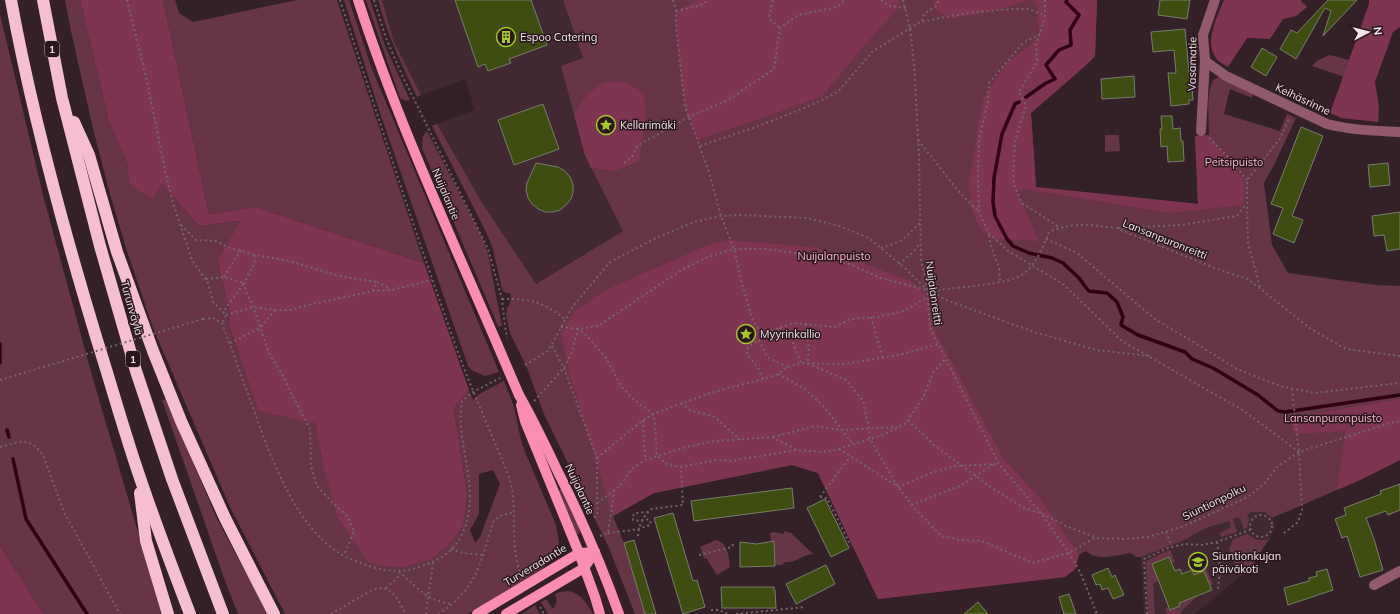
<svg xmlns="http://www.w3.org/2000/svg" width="1400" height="614" font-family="Mulish,sans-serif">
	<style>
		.built { fill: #422931 }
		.green { fill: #663546; fill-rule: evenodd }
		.forest { fill: #7e3551 }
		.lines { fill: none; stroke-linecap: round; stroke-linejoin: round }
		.stream { stroke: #2d0013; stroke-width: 3.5 }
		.building { fill: #3f4d10; stroke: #787e6b }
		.path { stroke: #746469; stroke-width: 2; stroke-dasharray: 2 3; stroke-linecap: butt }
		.minor { stroke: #915b6d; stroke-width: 10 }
		.major { stroke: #fb8cb3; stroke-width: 10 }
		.highway { stroke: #f6bfd0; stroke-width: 12 }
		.path-bridge { stroke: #746469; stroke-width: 2; stroke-dasharray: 2 3; stroke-linecap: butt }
		.major-bridge { stroke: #fb8cb3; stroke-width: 10 }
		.labels { text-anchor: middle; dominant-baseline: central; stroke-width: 3; stroke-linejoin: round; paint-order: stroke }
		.shield { fill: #29171d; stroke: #b6a8ac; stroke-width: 1 }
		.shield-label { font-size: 10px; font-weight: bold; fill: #f2e6e9 }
		.poi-label { font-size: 11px; fill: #f2e6e9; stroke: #29171d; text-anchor: start }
		.street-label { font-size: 11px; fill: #f2e6e9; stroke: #29171d }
		.park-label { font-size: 11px; fill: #fbb8cd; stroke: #29171d }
	</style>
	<rect width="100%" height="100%" fill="#332127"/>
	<g class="built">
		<path d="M382,0h181l20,58 -22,8 62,165 -87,53 -55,-83 -44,-77 38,-14 -10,-31 -44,16 -27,-53z"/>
		<path d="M1250,503l11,8 8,3 6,9v5l-2,5 -21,33 -37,32 -21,16h-50l-4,-67z"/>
	</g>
	<g class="green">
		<path d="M65,0h15l29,122 18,41 2,18 33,3 37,42 43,-5 -25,39 13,53v15l28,83 57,11 7,39 141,62 4,-20v-10l-13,-84 3,-5 12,-14 4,10 6,-6 25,-13 10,26 7,33 4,12 31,73 3,18 -2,8 -14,17 -75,46h-183l-55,-107 -77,-179 -28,-83 -15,-51 -16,-61 -22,-97zM493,470l7,14 -20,53 -5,6 -5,-13 9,-16v-40z"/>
		<path d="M163,0h12l4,13 14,9 104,-22h40l87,263 -168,-56 -47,7z"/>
		<path d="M344,0h5l23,69 127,303 -14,4 -12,-5 -5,-5 -89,-256z"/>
		<path d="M366,0h4l15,46 25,54 -3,1 -7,-3z"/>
		<path d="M378,0h4l12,42 27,53 -4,2c-15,-32 -30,-63 -39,-97z"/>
		<path d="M563,0h534l-2,56 -10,10 -54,47 5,74 162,17 -3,-68 14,-1c0,-15 -3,-38 3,-52 1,-4 4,-5 7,-6l34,17 -1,4 -22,-9 -6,25 56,17 7,-17 9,4 -22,47 -10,18 8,62 16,28 88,12 24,1v174l-40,20 -88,38 -7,-6h-14l-4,3 2,4 -2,9 -3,1 -5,-12 -6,2 4,13 -16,5 -1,-4 11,-6 -2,-6 -23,7 -24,13 -41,16h-5l-5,-4c-14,2 -34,9 -45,-2l-7,4 -4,14 -10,8 -187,22 -60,-126 -26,-8 -138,28 -41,23 11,27 21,71h-10l-26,-66 -65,-134 -17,-46 -17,-35 -4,-18 1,-7 3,-4 1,-10 -7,-2 -2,-3 -9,-40 -7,-17 -54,-106 5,-2 44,77 55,83 87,-53 -38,-76 -24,-89 22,-8z"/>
		<path d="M0,14l43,181 48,177 71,242h-118l-44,-68z"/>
		<path d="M1330,55l19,5 -5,17 -32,-11 6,-6z"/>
		<path d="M427,131l55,106 6,17 14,72h-4l-76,-178 1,-12z"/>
		<path d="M1105,135h14l1,16 -15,1z"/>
		<path d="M166,399l51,120 51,95h-30l-13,-33 -63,-181z"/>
		<path d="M563,488l15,36 2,9 -4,2 -18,-44z"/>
		<path d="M784,531l7,2 22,21c-13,1 -15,9 -28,8l-3,3h-7l-1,-24 -3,1 -1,-9 3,-1 11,2z"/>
		<path d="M1248,534l8,6h10l4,-3 -18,29 -12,10 -11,-27 4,-10z"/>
		<path d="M716,540c12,3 13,17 14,27l-13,8 -11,-17 -2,1 -4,-12z"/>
		<path d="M1169,550l2,1 4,11 -3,1 -3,-6 -10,23 -6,4 2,30h-7l-2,-53z"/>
		<path d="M1203,568h3l7,16 -3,1 -6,-14 -10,4 -1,-3z"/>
		<path d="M569,591c12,3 18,12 24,23h-45l-7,-12 5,-3 7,10c4,-5 4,-9 2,-15l5,-2z"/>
		<path d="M1197,596l-18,18h-12l-2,-6 4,-1 1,3 10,-4 -1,-3z"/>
		<path d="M535,605l5,9h-18z"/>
	</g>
	<g class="forest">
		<path d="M80,0h83l46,214 47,-7 168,56 45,127 -12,14 -3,5 13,84 -1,17 -3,13 -5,10 -11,13 -16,13 -27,8 -22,-1 -14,-4 -30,-44 -16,-57 -7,-38 -57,-12 -28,-83v-15l-13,-53 24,-39 -42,5 -37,-42 -9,14 -13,-6 -11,-11 -2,-18 -18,-41z"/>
		<path d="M699,0h200l-2,9 -34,38 -42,50 -123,43 -13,-33 -7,-61 -2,-35z"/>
		<path d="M933,0h94l-18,7 -55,11c-13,-1 -19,-6 -21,-18z"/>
		<path d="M1030,0h67l-2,56 -10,10 -54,47 5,74 162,17 -3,-68 14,-1 35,46v24l-75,8 -145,-24 -7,3 22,49 -50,-3 -9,-10 -9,-20 -2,-24 14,-85 8,-13 16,-23 23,-18 9,-10 -2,-28 -2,-5z"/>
		<path d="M1224,0h77v1l6,6 -11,9 -13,3 -13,20 -23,-1 -19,29c-5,-3 -11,-6 -14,-12 -9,-16 4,-40 10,-55z"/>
		<path d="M1369,0h31v27l-7,5 -18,50 4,25 -1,15 -37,-4 -11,-5 39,-109z"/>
		<path d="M604,82h21l19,12 2,21 -7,46 -25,10 -23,-3 -6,-13 -11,-41 13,-19z"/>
		<path d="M729,240l83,7 49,15 51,20 17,16 4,29 70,131 37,40 39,57 -4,14 -10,8 -187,22 -60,-126 -26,-8 -138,28 -41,23 -43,-141 -9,-42 13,-21 34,-23 102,-45z"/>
		<path d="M1400,399v61l-40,20 -23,10 9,-59 -52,3 -4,-16z"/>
		<path d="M0,546l44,68h-44z"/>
	</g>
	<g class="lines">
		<g class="stream">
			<path d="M1026,97l20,-14 9,-4 -9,-14 13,-15 12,-5 -1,-15 9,-15 -13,-13 1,-2"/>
			<path d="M1019,102l-4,2 -13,30 -8,44 -1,24 2,14 12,23 6,7 16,7 23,5 11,5 16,15 5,7 5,6 18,2 10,9 6,15 -2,8 17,10 47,17 7,7 21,9 45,27 20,16 7,1 115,-17"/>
			<path d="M0,344v19"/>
			<path d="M7,430l2,7"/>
			<path d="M13,459l13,60 61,95"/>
		</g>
	</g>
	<g class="building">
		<path d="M455,0h76l16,45 -38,14 2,4 -23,8 -3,-7 -7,3z"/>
		<path d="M1160,0h30l-3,19 -29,-4z"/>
		<path d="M1328,0h29l-34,36 8,-25 -6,-3 -29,51 -16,-10 11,-19 6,3z"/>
		<path d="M1185,29l4,43h2l2,28h-4v4l-18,2 -3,-33h8l-2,-23 -21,2 -2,-20z"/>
		<path d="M1262,48l15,9 -11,19 -15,-9z"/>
		<path d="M1134,76l1,21 -33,2 -1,-20z"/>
		<path d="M543,104l16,45 -45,16 -16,-45z"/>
		<path d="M1161,116h11l1,13 7,-1 1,13h2l1,20 -16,1 -1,-16 -6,1 -1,-18h2z"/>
		<path d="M1301,127l22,9 -31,80 11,4 -9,23 -21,-9 10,-26 -12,-4z"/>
		<path d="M536,163l22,4 7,4 5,6 3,7v8l-2,7 -5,6 -6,5 -7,2h-8l-7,-3 -6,-5 -4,-6 -2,-8 1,-7z"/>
		<path d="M1388,163l2,22 -20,2 -2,-22z"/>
		<path d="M1400,212v37l-13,2 -3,-16 -10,1 -2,-20z"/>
		<path d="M1400,484v26l-12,5 -2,-4 -20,7 8,21 9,31 -23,7 -13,-41 -5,2 -7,-19 11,-4 -2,-7 37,-14 -1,-3z"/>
		<path d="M792,488l2,20 -100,13 -3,-20z"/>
		<path d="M825,499l24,49 -18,9 -24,-49z"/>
		<path d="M673,513l20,68 4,-1 8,27 -22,7 -29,-96z"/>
		<path d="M634,540l22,74h-11l-21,-71z"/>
		<path d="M774,541l1,25 -35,1v-25l17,2z"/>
		<path d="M1169,557l6,14 5,-2 2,5 10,-4 2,5 10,-4 8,19 -33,13 1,3 -10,4 -18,-46z"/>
		<path d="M826,565l9,19 -39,20 -10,-20z"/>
		<path d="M1108,568l4,9 3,-2 9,20 -11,4 -5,-11 -6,2 -2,-6 -4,1 -4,-10z"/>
		<path d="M1327,569l6,21 -45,15 -4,-17 25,-7v-3l8,-2 -1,-4z"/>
		<path d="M721,587h53v3h1l1,18h-54z"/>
		<path d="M1069,594l7,20h-12l-5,-17z"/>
		<path d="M978,602l10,12h-24z"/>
	</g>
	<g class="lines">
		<g class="path">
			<path d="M127,0l19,77 19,93 8,33 19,57 16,23 5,19 13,13 -4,8"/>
			<path d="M340,0c35,107 69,215 107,321 8,24 17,48 27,72 11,27 23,54 34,81 12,33 -1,70 14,102"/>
			<path d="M374,0l12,38 16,37 86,174 14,50 3,27 2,12"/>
			<path d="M673,0l3,11v16l9,80 23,62 13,47 13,33 8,35 10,34 11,19"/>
			<path d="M773,0l-4,18 11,10"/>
			<path d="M881,0l8,6 17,2"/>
			<path d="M903,0l7,29 4,34 5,92 2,104 6,31 3,38 69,136 42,49 28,40 12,21 16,40"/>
			<path d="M1045,0v17l-5,17 -4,10 1,18 -18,30 7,14 -11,35 -2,34 2,13 7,15 37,24"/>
			<path d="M676,11l23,-5 10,-6"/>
			<path d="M922,21l2,-7 12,-8 3,-6"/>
			<path d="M1040,34l-17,9 -34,40 -1,18 -9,39 -1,40 1,32 10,21 19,18 55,33 59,57 122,70 55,41"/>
			<path d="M1209,138l18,18 20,24"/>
			<path d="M918,140l42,53 18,18"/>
			<path d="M700,146l56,-19 51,-20 31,-15 34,-40 48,-30 47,-9 45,-4h16l17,6"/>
			<path d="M624,163l8,-6 5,-11 52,-29 39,-17 46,-31 6,-41 18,-13 39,-8 7,-7"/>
			<path d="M181,225l15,15 19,1 15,7 25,7 34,6 50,15 38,6"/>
			<path d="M1118,228l63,-3 56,-9 9,-12"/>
			<path d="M989,235l2,11 8,21 1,15"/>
			<path d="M1046,239l31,14 79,67 36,21 45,28 43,17 35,7 85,-10"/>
			<path d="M881,248l20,-7 19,-18"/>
			<path d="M255,255l-1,9 -10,19 2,9 6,11 17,50 13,21 7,15 21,40 1,37 6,20 13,14 17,16 7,16 -10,23"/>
			<path d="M899,264l12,-10 9,-10"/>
			<path d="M224,277l17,-27"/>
			<path d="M206,279l18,-2 20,6 -21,29"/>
			<path d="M1260,287l-12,-43 -1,-41v-23l32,-40 10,-21"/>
			<path d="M928,290h10c20,-3 70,-5 85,-16 13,-9 21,-29 26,-42 21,-10 44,-7 67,-4l101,41 31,10 63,50 35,20 54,7"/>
			<path d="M373,291l4,-9 14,7"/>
			<path d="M502,299c30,0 39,2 63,20"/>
			<path d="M226,315l27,-8 22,3h16l17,-5 65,-14 18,-1 41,-10"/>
			<path d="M871,317l12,41"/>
			<path d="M203,319l10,-1 9,5 46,126c16,38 38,86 76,107 8,4 17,7 25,10 20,6 34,7 53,0 22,-7 37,-19 44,-42 13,-41 -11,-83 -4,-123l11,-9 27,-14"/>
			<path d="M806,324l3,28 -2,11 39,17 17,21 6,27 1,11 28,48 18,23 25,26 19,4 22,1 50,22 37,-10 26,-15 29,1 24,-2 36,-11 64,-29 16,-13 13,-17 22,-15 91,-29 10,-2"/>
			<path d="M561,327l17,2 20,-3 85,-57 25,-12 26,-8h30l49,6 34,8 34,15 46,12 19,10 88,32 62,18 54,6"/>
			<path d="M779,328l12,10 10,25"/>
			<path d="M759,340l8,17 20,10"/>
			<path d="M230,343l30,-15 15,-18"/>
			<path d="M552,346l12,22 33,90v45l1,9 -5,8"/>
			<path d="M525,365l23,-14 25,-45 37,-44 44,-23 40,-17 27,-6 19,-1 67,3 32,8 30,12 38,32 19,19"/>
			<path d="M778,374l27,15 18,17 30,38"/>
			<path d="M763,379l-5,-11 -11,-14 1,-7 25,-17 21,-7 41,4 15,-8 27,-2 27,-6 23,-14"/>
			<path d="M534,401l30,-33 8,-16 6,-23 10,8 18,21 15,28 12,13 20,15 2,9 2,33 11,9 13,2 36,-7 14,1 65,-11"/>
			<path d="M681,403l9,7 25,7 25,23"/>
			<path d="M643,420l2,40"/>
			<path d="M908,420l26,25 58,43 32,20 17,5 27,14 27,10"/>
			<path d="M773,437l42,-11 27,4 55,-3"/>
			<path d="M0,447c20,-5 29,-11 43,8l21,57 56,102"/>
			<path d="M839,449l58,37"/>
			<path d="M597,458l46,-38 13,-7 54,-20 53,-14 15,-5 9,-7 14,-4 41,1 33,-5 28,-5 35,-10"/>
			<path d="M898,487l33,-14 24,-7 44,-2"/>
			<path d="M820,497l7,1 24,48"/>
			<path d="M820,497l30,-40"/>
			<path d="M597,503l22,-16 13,-18 13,-9 41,-13 29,-6 57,-4 25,13 25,2 13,-2 48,-15 23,-12 17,-25 10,-25 13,-15"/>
			<path d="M911,505l49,-19 34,-22"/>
			<circle cx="1261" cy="526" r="11"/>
			<path d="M1166,532l6,15"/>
			<path d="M608,533c14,-2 30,-2 43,-9l-1,-4c-6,-2 -11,2 -17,0l-1,-3 3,-4 13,-1"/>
			<path d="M1284,533l14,-11 4,-12 -3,-58 -7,-62"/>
			<path d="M600,536l8,-3 6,-42"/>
			<path d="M638,536c0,-9 6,-22 14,-27l31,-4 -2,-38"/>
			<path d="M1217,542l3,24 -2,24"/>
			<path d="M451,549l13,4 18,2"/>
			<path d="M699,555l33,-8 2,-5"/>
			<path d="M386,588l12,-11 2,-5c17,16 27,29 52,32"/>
			<path d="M540,607l4,7"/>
			<path d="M711,610h8l9,4"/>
			<path d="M331,614l41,-24c20,-7 25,9 34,24"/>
			<path d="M426,614l7,-51"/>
			<path d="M438,614c16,-9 32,-26 39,-43 7,-16 11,-34 17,-50l6,-5 14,-4"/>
			<path d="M736,614l69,-7"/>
			<path d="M1147,614l-3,-55 24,-11 16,-4 17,1 16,-3 33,-12"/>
		</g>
		<g class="minor">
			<path d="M1205,61l21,15 101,48c24,6 48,7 73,8"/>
			<path d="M1201,131l4,-70 -2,-26 12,-35"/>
			<path d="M1374,585l26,-14"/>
		</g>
		<g class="major">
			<path d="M358,0c38,118 91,232 140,346"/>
			<path d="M519,395c15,26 27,52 40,79 23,46 43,92 60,140"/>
			<path d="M521,405l4,16 54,132 16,44 5,17"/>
			<path d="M477,614l102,-61 16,-1"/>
			<path d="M506,614l78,-46 11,-16"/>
		</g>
		<g class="highway">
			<path d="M11,0c21,115 52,228 86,340 14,44 26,88 41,132 16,48 34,95 52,142"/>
			<path d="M43,0l19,98 38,148 36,125 36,108 51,135"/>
			<path d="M74,122l15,33 28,97 36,99 28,70 44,97 32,63 17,33"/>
			<path d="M140,493l6,48 22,73"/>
		</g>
		<path class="path-bridge" d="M0,380l203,-61"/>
		<path class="major-bridge" d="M498,346l21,49"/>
	</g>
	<defs>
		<g id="building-ring" transform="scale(1)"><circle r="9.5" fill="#29171d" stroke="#a4c824" stroke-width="1.5"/><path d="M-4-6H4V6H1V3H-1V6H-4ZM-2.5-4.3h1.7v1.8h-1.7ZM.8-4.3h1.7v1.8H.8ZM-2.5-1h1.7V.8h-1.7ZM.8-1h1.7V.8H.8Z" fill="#a4c824"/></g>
		<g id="sight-ring" transform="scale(1)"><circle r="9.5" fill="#29171d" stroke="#a4c824" stroke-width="1.5"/><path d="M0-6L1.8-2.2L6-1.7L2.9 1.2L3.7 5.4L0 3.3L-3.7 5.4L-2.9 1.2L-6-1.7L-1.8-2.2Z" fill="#a4c824"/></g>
		<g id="school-ring" transform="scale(1)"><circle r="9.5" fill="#29171d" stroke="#a4c824" stroke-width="1.5"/><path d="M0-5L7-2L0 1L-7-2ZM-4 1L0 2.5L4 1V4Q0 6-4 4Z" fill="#a4c824"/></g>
	</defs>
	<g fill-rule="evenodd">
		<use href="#building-ring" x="506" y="37"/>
		<use href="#sight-ring" x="606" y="125"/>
		<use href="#sight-ring" x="746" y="334"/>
		<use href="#school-ring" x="1198" y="562"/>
	</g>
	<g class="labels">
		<g class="shield">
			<rect x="45" y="41" width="14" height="16" rx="3"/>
			<rect x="126" y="351" width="14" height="16" rx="3"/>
		</g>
		<g class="shield-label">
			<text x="52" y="49">1</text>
			<text x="133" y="359">1</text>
		</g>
		<g class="poi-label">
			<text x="520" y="37">Espoo Catering</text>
			<text x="620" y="125">Kellarimäki</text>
			<text x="760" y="334">Myyrinkallio</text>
			<text x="1212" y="556">Siuntionkujan<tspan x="1212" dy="13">päiväkoti</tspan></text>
		</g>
		<g class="street-label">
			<text transform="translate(1192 64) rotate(-89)">Vasamatie</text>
			<text transform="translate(1303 99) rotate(25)">Keihäsrinne</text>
			<text transform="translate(446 194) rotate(67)">Nuijalantie</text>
			<text transform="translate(1165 239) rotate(22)">Lansanpuronreitti</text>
			<text transform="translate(934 293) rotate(82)">Nuijalanreitti</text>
			<text transform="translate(132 308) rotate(74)">Turunväylä</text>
			<text transform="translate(580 489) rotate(65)">Nuijalantie</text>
			<text transform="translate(1214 502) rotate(-26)">Siuntionpolku</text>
			<text transform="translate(535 565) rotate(-31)">Turveradantie</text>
		</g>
		<g class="park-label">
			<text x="1234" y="162">Peitsipuisto</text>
			<text x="834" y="256">Nuijalanpuisto</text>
			<text x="1333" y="418">Lansanpuronpuisto</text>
		</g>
	</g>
	<g transform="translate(1368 32) rotate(83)" stroke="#29171d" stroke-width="3" paint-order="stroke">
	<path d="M0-3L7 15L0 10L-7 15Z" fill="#f2e6e9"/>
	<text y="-6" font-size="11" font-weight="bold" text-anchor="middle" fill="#f2e6e9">N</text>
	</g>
</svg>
